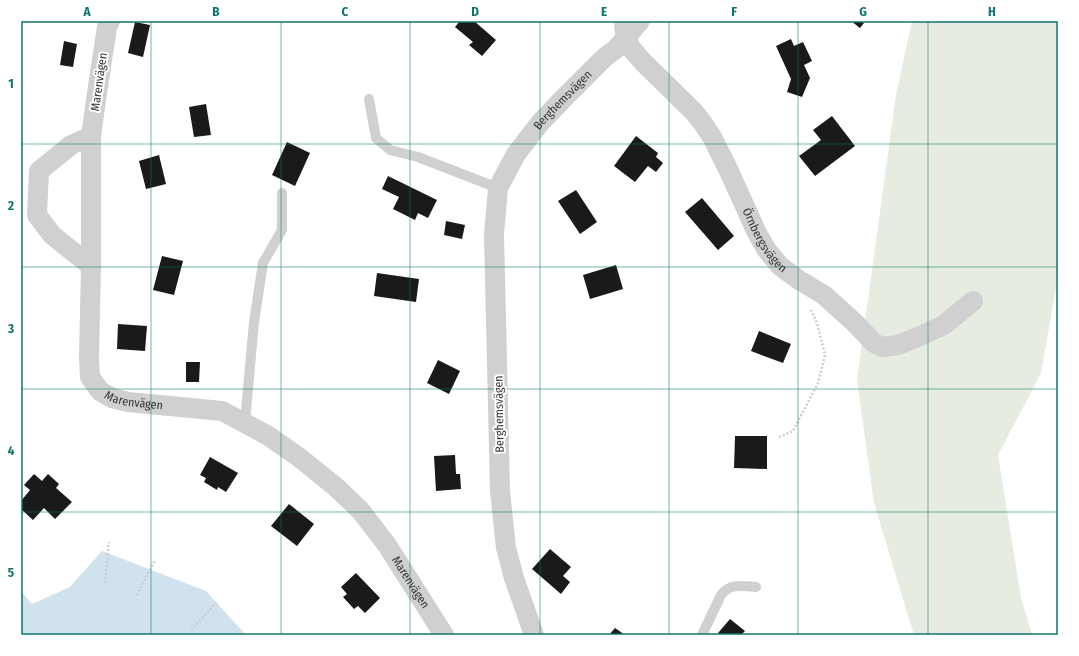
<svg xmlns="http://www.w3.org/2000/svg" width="1079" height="656" font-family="'Fira Sans Condensed',sans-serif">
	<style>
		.green { fill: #e6ecdf }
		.water { fill: #cfe2ee }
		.building { fill: #1a1a1a }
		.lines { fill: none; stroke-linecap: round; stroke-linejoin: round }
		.path { stroke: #cdcdcd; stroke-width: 2.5; stroke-dasharray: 2 2; stroke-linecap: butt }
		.service { stroke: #d0d0d0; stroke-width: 10 }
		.minor { stroke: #d0d0d0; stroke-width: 20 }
		.grid { fill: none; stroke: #0f766e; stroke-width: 1; stroke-opacity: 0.55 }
		.labels { text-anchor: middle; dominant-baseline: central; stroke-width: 4; stroke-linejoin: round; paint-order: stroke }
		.street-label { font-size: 12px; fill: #333; stroke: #fff }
		.neatline { fill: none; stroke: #0f766e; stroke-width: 1.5 }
		.grid-label { font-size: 13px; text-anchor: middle; font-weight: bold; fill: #0f766e }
	</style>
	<rect width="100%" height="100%" fill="#fff"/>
	<path class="green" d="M912,21h146v256l-17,96 -43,82 23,143 11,37h-118l-40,-132 -17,-123 39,-285z"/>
	<path class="water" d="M102,551l104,40 40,44h-225v-44l11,13 38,-17z"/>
	<g class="building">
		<path d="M460,21h14l22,19 -14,16 -13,-11 4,-3 -18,-15z"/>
		<path d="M851,21h10l3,2 -4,5z"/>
		<path d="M135,22l15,3 -7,32 -15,-4z"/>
		<path d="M791,39l3,7 9,-4 9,19 -8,4 6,13 -8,19 -15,-5 4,-13 -15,-33z"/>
		<path d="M64,41l13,3 -4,23 -13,-2z"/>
		<path d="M206,104l5,31 -17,2 -5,-30z"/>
		<path d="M832,116l23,30 -40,30 -16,-20 22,-16 -8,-10z"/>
		<path d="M636,136l22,17 -2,4 7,6 -7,9 -8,-6 -13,16 -21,-16z"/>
		<path d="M287,142l23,11 -15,33 -23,-11z"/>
		<path d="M159,155l7,29 -20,5 -7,-28z"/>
		<path d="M388,176l49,24 -9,18 -10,-5 -3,7 -22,-11 6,-12 -17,-8z"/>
		<path d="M576,190l21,32 -17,12 -22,-33z"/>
		<path d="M702,198l32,38 -16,14 -33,-38z"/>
		<path d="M446,221l19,4 -3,14 -18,-4z"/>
		<path d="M162,256l21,5 -9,34 -21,-5z"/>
		<path d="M616,265l7,24 -33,10 -7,-24z"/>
		<path d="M377,273l42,6 -3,23 -42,-6z"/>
		<path d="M118,324l29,2 -2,25 -28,-2z"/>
		<path d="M759,331l32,13 -8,19 -32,-12z"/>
		<path d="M438,360l22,11 -11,23 -22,-11z"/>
		<path d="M186,362h14l-1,20h-13z"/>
		<path d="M735,436h32v33l-33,-1z"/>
		<path d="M455,455l1,19h4l1,15 -25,2 -2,-35z"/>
		<path d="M210,457l28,16 -12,19 -8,-5 -1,3 -13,-8 2,-4 -6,-3z"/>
		<path d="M34,474l8,7 6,-7 11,10 -3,4 16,14 -17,17 -11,-11 -11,12 -12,-11v-8l9,-11 -6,-5z"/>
		<path d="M289,504l25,20 -17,22 -26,-20z"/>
		<path d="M550,549l21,18 -8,9 7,6 -9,12 -29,-25z"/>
		<path d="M356,573l24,25 -15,15 -7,-7 -4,3 -11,-12 4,-3 -6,-7z"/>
		<path d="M730,619l15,12 -4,4h-20l-3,-2z"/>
		<path d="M615,628l10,7h-16z"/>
	</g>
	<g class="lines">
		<g class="path">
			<path d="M779,437l14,-6 25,-48 7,-28 -8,-32 -6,-13"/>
			<path d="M105,583l4,-41"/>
			<path d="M137,595l18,-35"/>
			<path d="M191,630l25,-27"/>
		</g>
		<g class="service">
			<path d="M369,99l7,39 14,12 28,7 80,31"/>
			<path d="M245,422l9,-100 9,-59 19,-33v-37"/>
			<path d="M702,635l19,-40c9,-12 22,-9 35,-8"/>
		</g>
		<g class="minor">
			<path id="s1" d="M110,21l-3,6 -11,73 -5,36v130l-2,92 1,19 10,14 12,7 16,4 94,9 45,24 33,23 37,30 23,22 27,35 57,90"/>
			<path id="s2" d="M624,26l2,10 5,12 11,13 52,51 8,10 10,15 17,34 27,60 10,18 14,17 19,14 25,15 32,29 18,19 8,4 16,-2 20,-8 26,-12 29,-24"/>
			<path d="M91,266l-39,-31 -15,-20 2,-44 32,-26 20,-9"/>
			<path id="s3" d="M534,635l-20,-57 -8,-30 -6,-57 -6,-257 4,-46 18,-34 24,-31 23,-24 42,-42 11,-8 24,-28"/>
		</g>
	</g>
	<path class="grid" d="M151,21v614M281,21v614M410,21v614M540,21v614M669,21v614M798,21v614M928,21v614M21,144h1037M21,267h1037M21,389h1037M21,512h1037"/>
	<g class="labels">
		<g class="street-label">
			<text transform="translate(99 82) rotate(-82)">Marenvägen</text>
			<text stroke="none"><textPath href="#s3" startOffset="562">Berghemsvägen</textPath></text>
			<text stroke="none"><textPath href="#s2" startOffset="260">Örnbergsvägen</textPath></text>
			<text stroke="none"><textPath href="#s1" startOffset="411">Marenvägen</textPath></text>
			<text transform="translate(499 414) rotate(-91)">Berghemsvägen</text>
			<text stroke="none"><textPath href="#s1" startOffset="759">Marenvägen</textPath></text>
		</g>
	</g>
	<rect width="1079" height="656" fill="none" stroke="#ffffff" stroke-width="44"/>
	<rect x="22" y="22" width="1035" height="612" class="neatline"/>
	<g class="grid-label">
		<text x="87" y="16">A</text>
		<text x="216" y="16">B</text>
		<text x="345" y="16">C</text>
		<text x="475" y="16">D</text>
		<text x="604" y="16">E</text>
		<text x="734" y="16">F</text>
		<text x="863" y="16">G</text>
		<text x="992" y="16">H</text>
		<text x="11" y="88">1</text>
		<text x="11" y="210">2</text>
		<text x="11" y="333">3</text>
		<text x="11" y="455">4</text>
		<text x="11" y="577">5</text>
	</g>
</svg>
